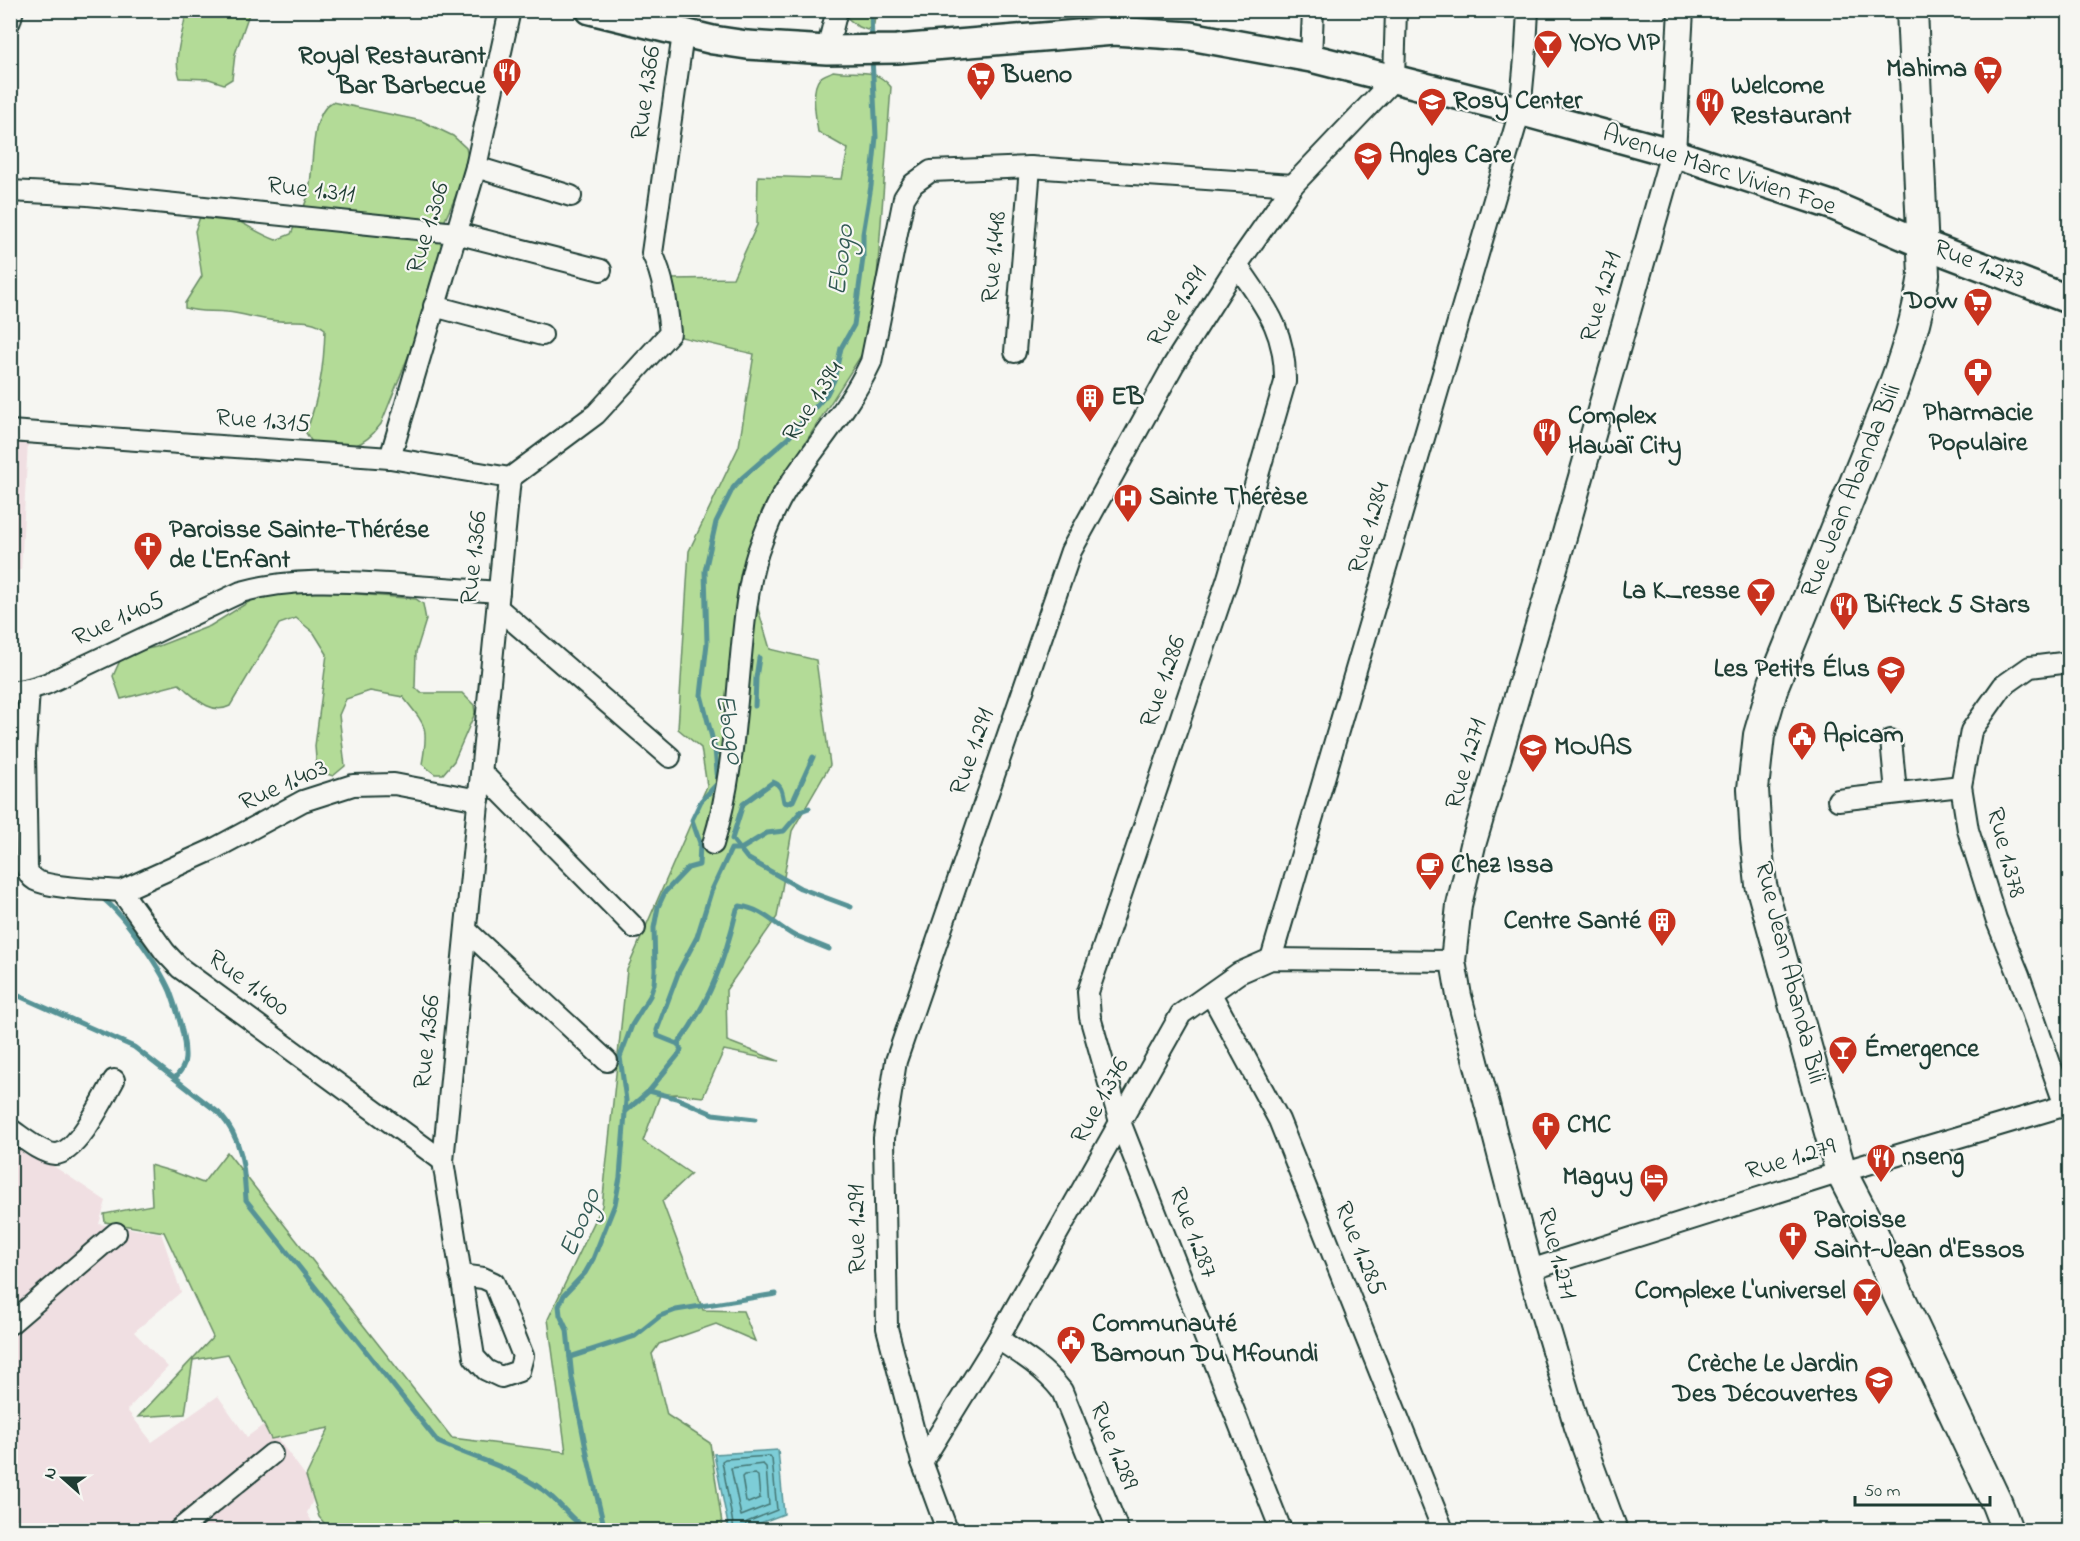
<svg xmlns="http://www.w3.org/2000/svg" width="2080" height="1541" font-family="'Indie Flower',sans-serif">
	<style>
		.built { fill: #f0dfe2 }
		.green { fill: #b3db97; stroke: #698c66; stroke-width: 1.5 }
		.water { fill: #7dcdd7; stroke: #579396; stroke-width: 1.5 }
		.lines { fill: none; stroke-linecap: round; stroke-linejoin: round }
		.shore { stroke: #457775; stroke-width: 1.5 }
		.stream { stroke: #579396; stroke-width: 5 }
		.minor-casing { stroke: #1f3d34; stroke-width: 24 }
		.tertiary-casing { stroke: #1f3d34; stroke-width: 28 }
		.secondary-casing { stroke: #1f3d34; stroke-width: 32 }
		.primary-casing { stroke: #1f3d34; stroke-width: 34 }
		.minor { stroke: #f6f6f2; stroke-width: 20 }
		.tertiary { stroke: #f6f6f2; stroke-width: 24 }
		.secondary { stroke: #f6f6f2; stroke-width: 27 }
		.primary { stroke: #f6f6f2; stroke-width: 30 }
		.labels { text-anchor: middle; dominant-baseline: central; stroke-width: 4.5; stroke-linejoin: round; paint-order: stroke }
		.poi-label { font-size: 26px; font-weight: bold; fill: #1f3d34; stroke: #f6f6f2; text-anchor: start }
		.street-label { font-size: 26px; fill: #1f3d34; stroke: #f6f6f2 }
		.water-label { font-size: 27px; font-style: italic; fill: #325a55; stroke: #f6f6f2 }
	</style>
	<rect width="100%" height="100%" fill="#f6f6f2"/>
	<filter id="ink" filterUnits="userSpaceOnUse"><feTurbulence type="fractalNoise" baseFrequency=".0167" numOctaves="2"/><feDisplacementMap in="SourceGraphic" scale="12" xChannelSelector="R" yChannelSelector="G"/><feConvolveMatrix kernelMatrix="1 2 1 2 8 2 1 2 1" color-interpolation-filters="sRGB"/></filter>
	<g filter="url(#ink)">
		<g class="built">
			<path d="M10,440l18,1 -7,129 -10,1z"/>
			<path d="M10,1134l27,21 69,46 -7,23 62,9 20,59 -47,40 34,35 -41,43 25,32 66,-46 29,41 19,-14 51,68 -10,22 10,17h-306z"/>
		</g>
		<g class="green">
			<path d="M876,10l-2,14 -7,6 -10,-4 -13,-11 1,-4z"/>
			<path d="M186,11h64l-15,43 -3,25 -8,5 -15,-5 -29,-1c-8,-23 4,-44 6,-67z"/>
			<path d="M833,71c24,4 41,-5 58,16l-17,231 -10,33 -102,159 -21,75 15,17 14,47 46,11 14,105 -38,66 -15,86 -51,73 1,51 52,20 -55,-11 -21,47 -26,-3 -17,1 -17,46 48,33 -29,27 41,109 40,1 12,30 -39,-17 -57,20 -7,10 15,61 43,28 13,87h-393l-11,-13 -13,-41 23,-48 -58,11 -43,-85 -35,6 -8,54 -47,3 75,-80 -49,-105 -59,-10 -1,-8 48,-9 -2,-40 24,7 29,11 24,-31 225,286 114,14 -18,-133 54,-113 25,-236 80,-184 -6,-38 -23,-19 11,-178 50,-105 15,-92 -73,-17 -9,-44 1,-14 60,-1 24,-53 1,-49 84,3 6,-30 -30,-17c-2,-14 -8,-43 2,-54 3,-3 10,-5 13,-7z"/>
			<path d="M332,102l90,19 31,15 13,12 4,17 -25,55 -1,39 -4,18 -59,147c-20,27 -34,25 -66,23l-9,-14c13,-37 18,-65 19,-104 -13,-11 -30,-7 -46,-8 -17,-1 -34,-7 -52,-9 -14,-2 -28,1 -42,-4v-5l17,-27 -7,-45 5,-14c34,-7 46,12 76,23l15,-6c5,-12 14,-26 17,-39 7,-25 0,-79 24,-93z"/>
			<path d="M296,582l51,11 69,6 7,5 3,16 -10,32 -1,35 6,6h41l12,12 1,8 -21,48 -11,13h-8l-13,-10c7,-38 4,-38 -19,-67l-33,-6 -24,8 -7,16 6,51 -12,10 -16,-5 -2,-25 12,-92 -13,-21 -18,-15 -17,6 -49,82c-20,10 -36,-10 -51,-22l-58,15 -8,-23 10,-22 33,-7 54,-21 58,-36z"/>
		</g>
		<path class="water" d="M778,1450l6,64 -42,16h-13l-15,-76z"/>
		<g class="lines">
			<g class="shore">
				<path d="M763,1464l3,3 3,38 -28,11 -10,-48z"/>
				<path d="M755,1474l3,2 2,22 -12,5 -2,-2 -4,-24 2,-2z"/>
				<path d="M734,1530l-12,-69 3,-2 45,-3 2,3 5,51 -30,12 -4,8"/>
			</g>
			<g class="stream">
				<path d="M871,10l1,32"/>
				<path d="M755,706l1,-28 3,-20"/>
				<path d="M813,757l-20,44 -5,2 -4,-1c-2,-9 -2,-17 -11,-20l-30,22 -11,35 15,19 53,30 51,19"/>
				<path d="M99,896c21,12 61,72 71,95 7,19 16,46 15,67 0,8 -5,14 -10,20"/>
				<path d="M797,936l32,13"/>
				<path d="M10,992l124,55 85,66c24,27 25,53 27,87l192,242c35,16 73,25 105,48 17,12 28,30 44,40"/>
				<path d="M678,1044l-20,-8 -1,-6 22,-59 18,-34 14,-45 20,-43h10l26,-16 17,-2 17,-20 8,-3"/>
				<path d="M649,1091l27,7 37,16 42,5"/>
				<path d="M625,1112l24,-21 30,-37 2,-4 -3,-6c32,-42 47,-85 59,-135l3,-3c23,3 36,20 55,30"/>
				<path d="M570,1357l65,-21 25,-20 16,-6 100,-16"/>
				<path d="M605,1530l-17,-71 -16,-81 -5,-48 -7,-15 -1,-9 5,-11 21,-22 8,-14 22,-55 5,-27 6,-77 -6,-43 12,-32 18,-29 4,-12 1,-14 -1,-42 4,-21 7,-15 23,-24 11,-3 1,-22 -8,-23 9,-19 17,-18 -3,-34 -14,-54 6,-52 -2,-72 11,-49 17,-34 9,-10 46,-40 39,-44 7,-14 7,-32 13,-23 9,-67v-24l8,-48 5,-49 -4,-80"/>
			</g>
			<g class="minor-casing">
				<g id="minor">
					<path d="M10,21l3,-11"/>
					<path d="M827,50l10,-40"/>
					<path d="M1311,58l2,-48"/>
					<path d="M476,167l95,29"/>
					<path d="M10,191l78,4 368,38 145,37"/>
					<path d="M1237,265c28,41 49,65 48,117l-57,196 -140,414 2,25 30,105 161,408"/>
					<path d="M434,306l108,29"/>
					<path d="M1015,352l15,-185"/>
					<path d="M10,431l380,27 120,20"/>
					<path d="M390,458l86,-291 34,-157"/>
					<path d="M498,608l172,149"/>
					<path d="M29,689l-4,64 2,116c2,5 3,8 8,11 18,9 64,9 86,11l44,61 15,16 263,193"/>
					<path d="M10,692l19,-3 17,-5 195,-92c49,-14 98,-11 147,-8 37,3 74,5 111,8"/>
					<path d="M1891,740l5,52"/>
					<path d="M482,773l153,155"/>
					<path d="M1838,800l123,-14"/>
					<path d="M713,844c19,-61 22,-125 28,-188 3,-32 7,-74 17,-104 7,-20 16,-43 28,-62 28,-43 63,-81 85,-128l33,-164 9,-14 18,-13 99,-4 263,18"/>
					<path d="M121,891l91,-41 91,-49 50,-16 41,-1 85,16"/>
					<path d="M466,930l141,131"/>
					<path d="M1271,959l249,-848 6,-63 2,-38"/>
					<path d="M1211,994l68,126 164,410"/>
					<path d="M2065,1106l-46,-131 -23,-56 -28,-89 -7,-44 10,-55 32,-45 27,-19 40,-5"/>
					<path d="M10,1129c12,8 30,24 45,25 22,0 49,-56 59,-74"/>
					<path d="M1530,1270l311,-98 229,-68"/>
					<path d="M460,1275l23,3 11,5 29,73 -4,15 -18,6 -15,-7 -12,-13 -31,-196 67,-683 86,-64 74,-81c-3,-27 -6,-56 -18,-80l31,-219"/>
					<path d="M10,1324l106,-91"/>
					<path d="M998,1339c25,16 46,29 64,52l56,139"/>
					<path d="M922,1462l76,-123 183,-325 58,-41 32,-14 182,2"/>
					<path d="M179,1530l93,-76"/>
					<path d="M947,1530l-25,-68 -35,-134 -3,-190 12,-77 175,-510 103,-187 63,-99 56,-80 101,-106 2,-69"/>
				</g>
			</g>
			<g class="tertiary-casing">
				<path id="tertiary" d="M1615,1530l-38,-103 -47,-157 -71,-274 -6,-35 6,-56 14,-60 89,-301 111,-391 8,-143"/>
			</g>
			<g class="secondary-casing">
				<path id="secondary" d="M590,10l123,30 34,5 80,5 70,-1 217,-18 76,5 121,22 209,53 153,42 161,53 89,38 147,56"/>
			</g>
			<g class="primary-casing">
				<path id="primary" d="M1912,10l12,265c-7,45 -20,87 -37,129l-113,279 -15,52 -6,54 3,50 5,46 80,287 33,64 25,60 98,208 10,26"/>
			</g>
			<use href="#minor" class="minor"/>
			<use href="#tertiary" class="tertiary"/>
			<use href="#secondary" class="secondary"/>
			<use href="#primary" class="primary"/>
		</g>
	</g>
	<defs>
		<g id="bar-pin" transform="scale(1.5)"><path d="M0 17L-7.5 6A9.5 9.5 0 1 1 7.5 6Z" fill="#c8321e" stroke="#f6f6f2"/><path d="M-6-5H6L.8 .8V4.5H3.5V6h-7V4.5H-.8V.8Z" fill="#fff"/></g>
		<g id="supermarket-pin" transform="scale(1.5)"><path d="M0 17L-7.5 6A9.5 9.5 0 1 1 7.5 6Z" fill="#c8321e" stroke="#f6f6f2"/><path d="M-6-5.5h2.5l.6 2H6L4.5 2H-2.5L-4.4-4H-6ZM-1.5 3.2a1.3 1.3 0 1 0 .1 0ZM3 3.2a1.3 1.3 0 1 0 .1 0Z" fill="#fff"/></g>
		<g id="restaurant-pin" transform="scale(1.5)"><path d="M0 17L-7.5 6A9.5 9.5 0 1 1 7.5 6Z" fill="#c8321e" stroke="#f6f6f2"/><path d="M-5-6h1v4h1v-4h1v4h1v-4h1v5L-1.5 .5V6h-2V.5L-5-1ZM5-6V6H3V1.5H1.5Q1.5-4 5-6Z" fill="#fff"/></g>
		<g id="university-pin" transform="scale(1.5)"><path d="M0 17L-7.5 6A9.5 9.5 0 1 1 7.5 6Z" fill="#c8321e" stroke="#f6f6f2"/><path d="M0-5L7-2L0 1L-7-2ZM-4 1L0 2.5L4 1V4Q0 6-4 4Z" fill="#fff"/></g>
		<g id="school-pin" transform="scale(1.5)"><path d="M0 17L-7.5 6A9.5 9.5 0 1 1 7.5 6Z" fill="#c8321e" stroke="#f6f6f2"/><path d="M0-5L7-2L0 1L-7-2ZM-4 1L0 2.5L4 1V4Q0 6-4 4Z" fill="#fff"/></g>
		<g id="pharmacy-pin" transform="scale(1.5)"><path d="M0 17L-7.5 6A9.5 9.5 0 1 1 7.5 6Z" fill="#c8321e" stroke="#f6f6f2"/><path d="M-2-6h4v4h4v4h-4v4h-4v-4h-4v-4h4Z" fill="#fff"/></g>
		<g id="building-pin" transform="scale(1.5)"><path d="M0 17L-7.5 6A9.5 9.5 0 1 1 7.5 6Z" fill="#c8321e" stroke="#f6f6f2"/><path d="M-4-6H4V6H1V3H-1V6H-4ZM-2.5-4.3h1.7v1.8h-1.7ZM.8-4.3h1.7v1.8H.8ZM-2.5-1h1.7V.8h-1.7ZM.8-1h1.7V.8H.8Z" fill="#fff"/></g>
		<g id="hospital-pin" transform="scale(1.5)"><path d="M0 17L-7.5 6A9.5 9.5 0 1 1 7.5 6Z" fill="#c8321e" stroke="#f6f6f2"/><path d="M-5-5h3v3.5h4V-5h3V5h-3V1.5h-4V5h-3Z" fill="#fff"/></g>
		<g id="church-pin" transform="scale(1.5)"><path d="M0 17L-7.5 6A9.5 9.5 0 1 1 7.5 6Z" fill="#c8321e" stroke="#f6f6f2"/><path d="M-1.2-6h2.4v3.5h3.3v2.4h-3.3V6h-2.4V-.1h-3.3v-2.4h3.3Z" fill="#fff"/></g>
		<g id="civic-pin" transform="scale(1.5)"><path d="M0 17L-7.5 6A9.5 9.5 0 1 1 7.5 6Z" fill="#c8321e" stroke="#f6f6f2"/><path d="M-.6-6.5H3V-4.5H.6V-3L4-1V1h2V6H-6V1h2V-1L-.6-3ZM-1.2 2.5V6h2.4V2.5Z" fill="#fff"/></g>
		<g id="cafe-pin" transform="scale(1.5)"><path d="M0 17L-7.5 6A9.5 9.5 0 1 1 7.5 6Z" fill="#c8321e" stroke="#f6f6f2"/><path d="M-5.5-4.5H6V0H3Q3 3.5 0 3.5H-2.5Q-5.5 3.5-5.5 0ZM3-3.2v2h1.7v-2ZM-6 4.5H4V6H-6Z" fill="#fff"/></g>
		<g id="hotel-pin" transform="scale(1.5)"><path d="M0 17L-7.5 6A9.5 9.5 0 1 1 7.5 6Z" fill="#c8321e" stroke="#f6f6f2"/><path d="M-6-4.5h1.5V1H6V5H4.5V3h-9V5H-6ZM-4 0a1.8 1.8 0 1 1 3.6 0ZM.5 0V-2.5h3Q6-2.5 6 0Z" fill="#fff"/></g>
	</defs>
	<g fill-rule="evenodd">
		<use href="#bar-pin" x="1548" y="44"/>
		<use href="#supermarket-pin" x="1988" y="70"/>
		<use href="#restaurant-pin" x="507" y="72"/>
		<use href="#supermarket-pin" x="981" y="76"/>
		<use href="#university-pin" x="1432" y="102"/>
		<use href="#restaurant-pin" x="1710" y="102"/>
		<use href="#school-pin" x="1368" y="156"/>
		<use href="#supermarket-pin" x="1978" y="302"/>
		<use href="#pharmacy-pin" x="1978" y="372"/>
		<use href="#building-pin" x="1090" y="398"/>
		<use href="#restaurant-pin" x="1547" y="432"/>
		<use href="#hospital-pin" x="1128" y="498"/>
		<use href="#church-pin" x="148" y="546"/>
		<use href="#bar-pin" x="1761" y="592"/>
		<use href="#restaurant-pin" x="1844" y="606"/>
		<use href="#school-pin" x="1891" y="670"/>
		<use href="#civic-pin" x="1802" y="736"/>
		<use href="#school-pin" x="1533" y="748"/>
		<use href="#cafe-pin" x="1430" y="866"/>
		<use href="#building-pin" x="1662" y="922"/>
		<use href="#bar-pin" x="1843" y="1050"/>
		<use href="#church-pin" x="1546" y="1126"/>
		<use href="#restaurant-pin" x="1881" y="1158"/>
		<use href="#hotel-pin" x="1654" y="1178"/>
		<use href="#church-pin" x="1793" y="1236"/>
		<use href="#bar-pin" x="1867" y="1292"/>
		<use href="#civic-pin" x="1071" y="1340"/>
		<use href="#school-pin" x="1879" y="1380"/>
	</g>
	<g class="labels">
		<g class="poi-label">
			<text x="1569" y="44">YOYO VIP</text>
			<text x="486" y="57" text-anchor="end">Royal Restaurant<tspan x="486" dy="30">Bar Barbecue</tspan></text>
			<text x="1967" y="70" text-anchor="end">Mahima</text>
			<text x="1002" y="76">Bueno</text>
			<text x="1731" y="87">Welcome<tspan x="1731" dy="30">Restaurant</tspan></text>
			<text x="1453" y="102">Rosy Center</text>
			<text x="1389" y="156">Angles Care</text>
			<text x="1957" y="302" text-anchor="end">Dovv</text>
			<text x="1111" y="398">EB</text>
			<text x="1978" y="414" text-anchor="middle">Pharmacie<tspan x="1978" dy="30">Populaire</tspan></text>
			<text x="1568" y="417">Complex<tspan x="1568" dy="30">Hawaï City</tspan></text>
			<text x="1149" y="498">Sainte Thérèse</text>
			<text x="169" y="531">Paroisse Sainte-Thérése<tspan x="169" dy="30">de L'Enfant</tspan></text>
			<text x="1740" y="592" text-anchor="end">La K_resse</text>
			<text x="1865" y="606">Bifteck 5 Stars</text>
			<text x="1870" y="670" text-anchor="end">Les Petits Élus</text>
			<text x="1823" y="736">Apicam</text>
			<text x="1554" y="748">MOJAS</text>
			<text x="1451" y="866">Chez Issa</text>
			<text x="1641" y="922" text-anchor="end">Centre Santé</text>
			<text x="1864" y="1050">Émergence</text>
			<text x="1567" y="1126">CMC</text>
			<text x="1902" y="1158">nseng</text>
			<text x="1633" y="1178" text-anchor="end">Maguy</text>
			<text x="1814" y="1221">Paroisse<tspan x="1814" dy="30">Saint-Jean d'Essos</tspan></text>
			<text x="1846" y="1292" text-anchor="end">Complexe L'universel</text>
			<text x="1092" y="1325">Communauté<tspan x="1092" dy="30">Bamoun Du Mfoundi</tspan></text>
			<text x="1858" y="1365" text-anchor="end">Crèche Le Jardin<tspan x="1858" dy="30">Des Découvertes</tspan></text>
		</g>
		<g class="street-label">
			<text transform="translate(647 93) rotate(-82)">Rue 1.366</text>
			<text transform="translate(1719 171) rotate(18)">Avenue Marc Vivien Foe</text>
			<text transform="translate(311 191) rotate(6)">Rue 1.311</text>
			<text transform="translate(429 228) rotate(-73)">Rue 1.306</text>
			<text transform="translate(995 257) rotate(-85)">Rue 1.448</text>
			<text transform="translate(1979 265) rotate(21)">Rue 1.273</text>
			<text transform="translate(1602 297) rotate(-74)">Rue 1.271</text>
			<text transform="translate(1178 307) rotate(-58)">Rue 1.291</text>
			<text transform="translate(814 402) rotate(-57)">Rue 1.394</text>
			<text transform="translate(263 422) rotate(4)">Rue 1.315</text>
			<text transform="translate(1852 491) rotate(-68)">Rue Jean Abanda Bili</text>
			<text transform="translate(1370 528) rotate(-74)">Rue 1.284</text>
			<text transform="translate(475 558) rotate(-84)">Rue 1.366</text>
			<text transform="translate(119 620) rotate(-25)">Rue 1.405</text>
			<text transform="translate(1164 682) rotate(-71)">Rue 1.286</text>
			<text transform="translate(973 752) rotate(-71)">Rue 1.291</text>
			<text transform="translate(1467 764) rotate(-74)">Rue 1.271</text>
			<text transform="translate(284 786) rotate(-24)">Rue 1.403</text>
			<text transform="translate(2005 853) rotate(75)">Rue 1.378</text>
			<text transform="translate(1789 973) rotate(76)">Rue Jean Abanda Bili</text>
			<text transform="translate(248 984) rotate(36)">Rue 1.400</text>
			<text transform="translate(428 1042) rotate(-84)">Rue 1.366</text>
			<text transform="translate(1101 1101) rotate(-61)">Rue 1.376</text>
			<text transform="translate(1791 1160) rotate(-17)">Rue 1.279</text>
			<text transform="translate(858 1229) rotate(-91)">Rue 1.291</text>
			<text transform="translate(1192 1233) rotate(69)">Rue 1.287</text>
			<text transform="translate(1359 1249) rotate(68)">Rue 1.285</text>
			<text transform="translate(1556 1254) rotate(75)">Rue 1.271</text>
			<text transform="translate(1113 1446) rotate(68)">Rue 1.289</text>
		</g>
		<g class="water-label">
			<text transform="translate(842 260) rotate(-83)">Ebogo</text>
			<text transform="translate(729 729) rotate(80)">Ebogo</text>
			<text transform="translate(581 1223) rotate(-68)">Ebogo</text>
		</g>
	</g>
	<rect width="2080" height="1541" fill="none" stroke="#f6f6f2" stroke-width="36"/>
	<rect x="18" y="18" width="2044" height="1505" fill="none" stroke="#1f3d34" stroke-width="2" filter="url(#ink)"/>
	<g transform="translate(63 1478) rotate(291)" stroke="#f6f6f2" stroke-width="4.5" paint-order="stroke">
	<path d="M0-4.5L10 22L0 15L-10 22Z" fill="#1f3d34"/>
	<text y="-9" font-size="16" font-weight="bold" text-anchor="middle" fill="#1f3d34">N</text>
	</g>
	<path d="M1855 1496v9h135v-9" fill="none" stroke="#1f3d34" stroke-width="3"/>
	<text x="1864" y="1496" font-size="18" fill="#1f3d34" stroke="#f6f6f2" stroke-width="4.5" paint-order="stroke">50 m</text>
</svg>
